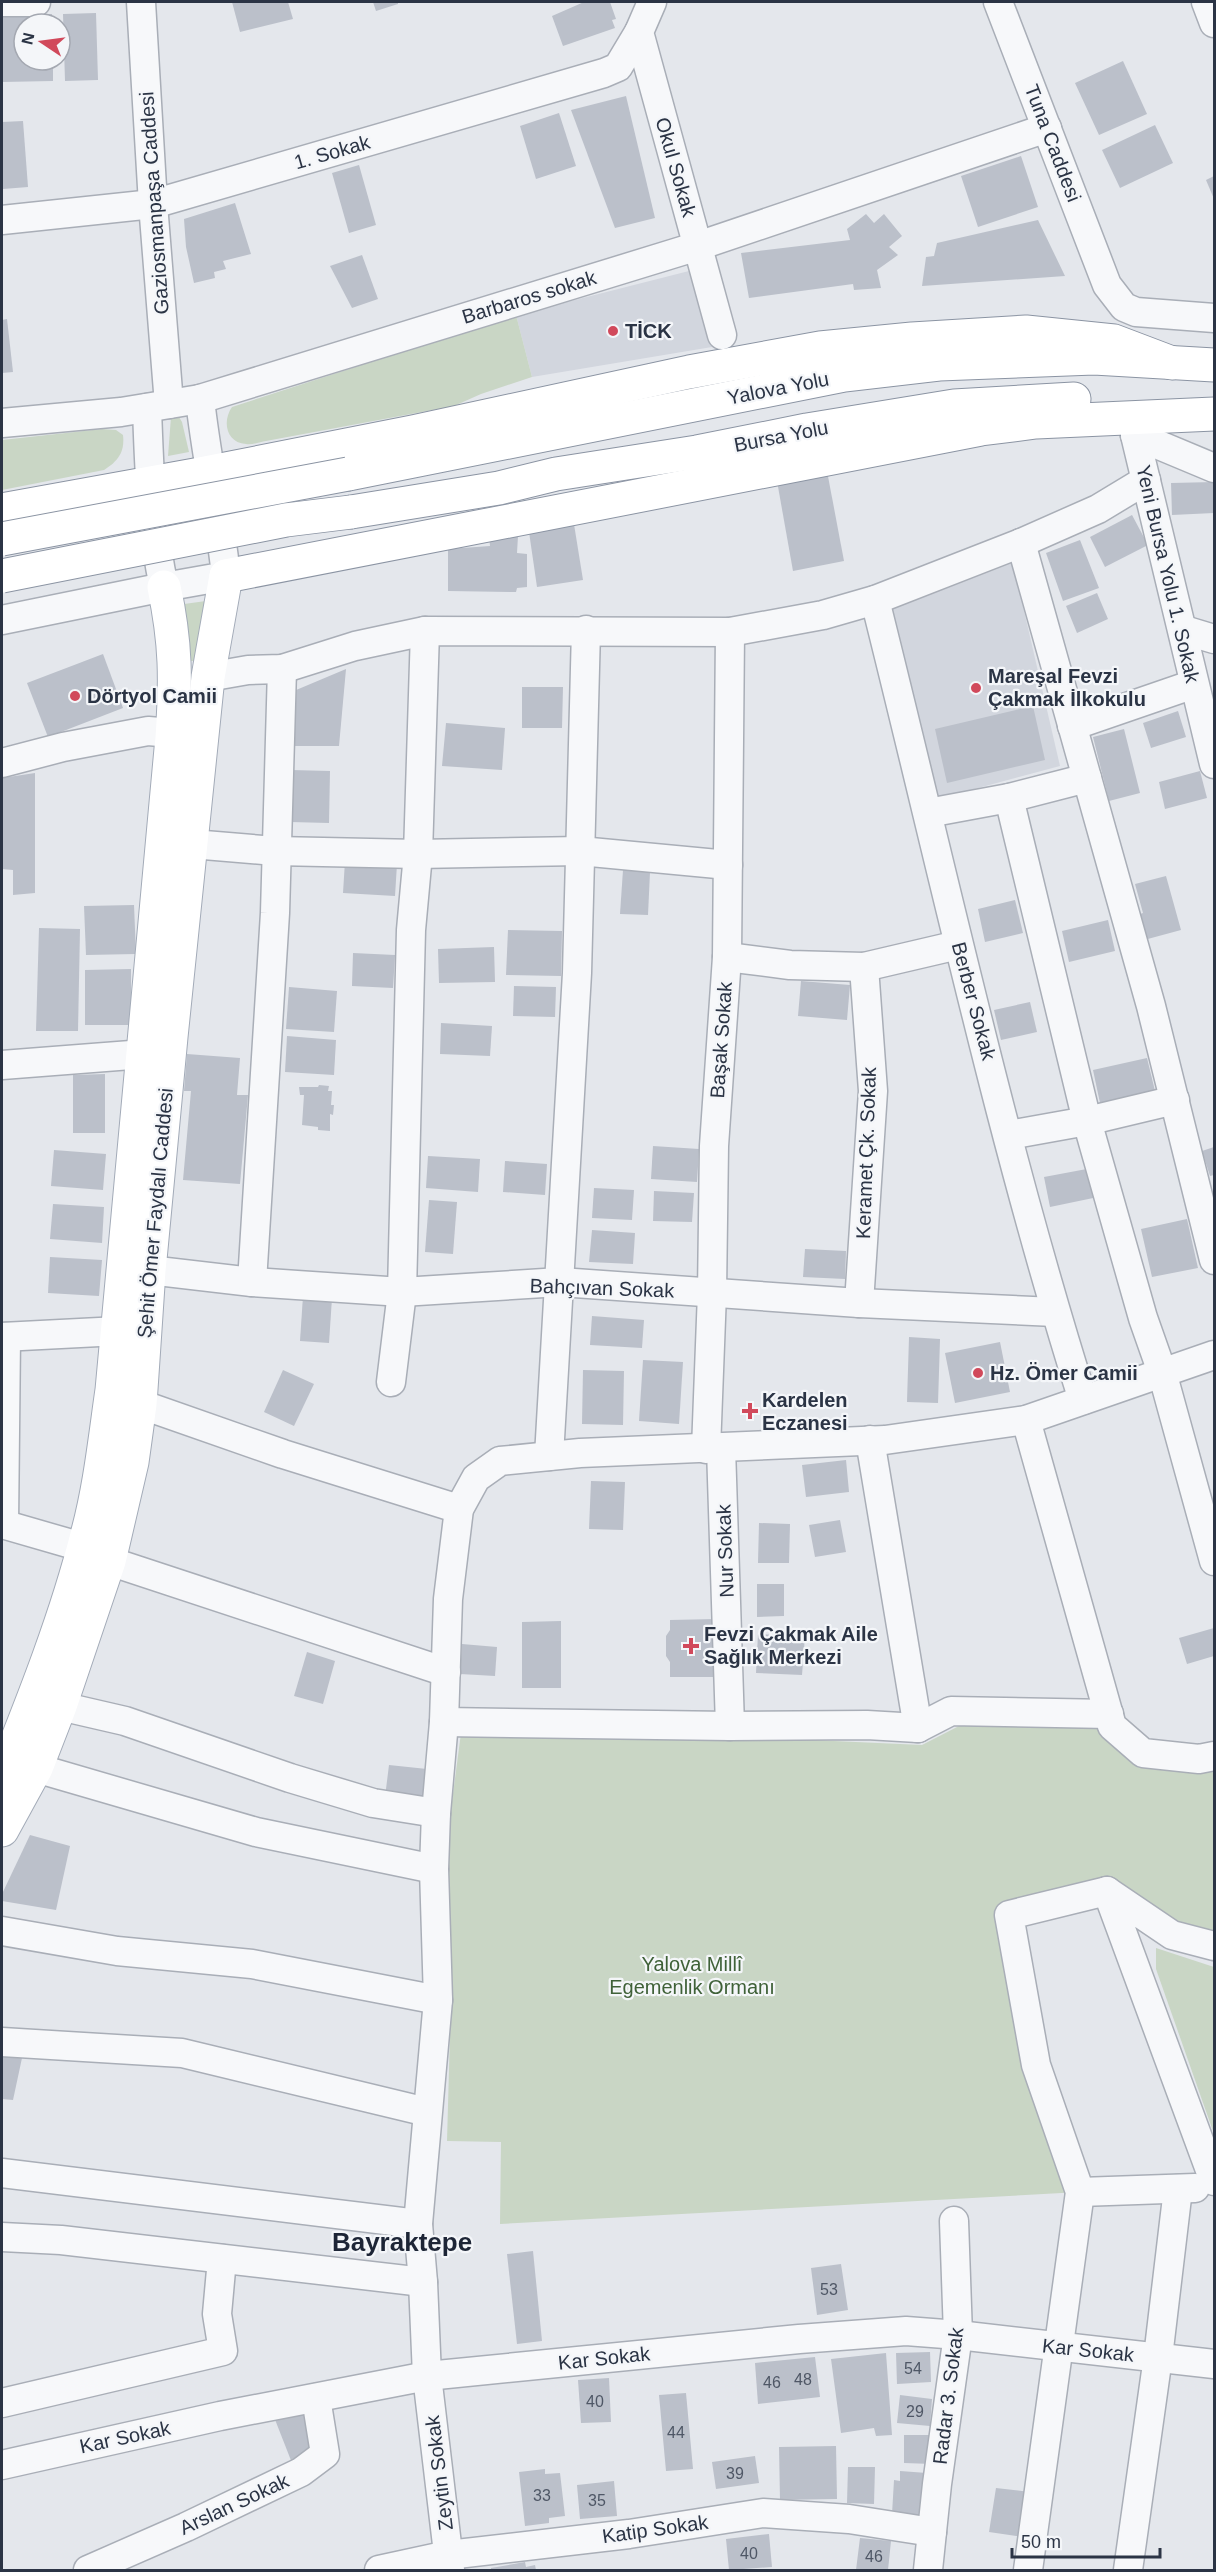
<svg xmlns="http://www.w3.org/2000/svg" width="1216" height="2572" font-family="Helvetica,sans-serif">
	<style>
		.built { fill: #d2d6de }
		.green { fill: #c9d6c5 }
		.building { fill: #bbc0ca }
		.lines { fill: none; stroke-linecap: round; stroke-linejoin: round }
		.minor-casing { stroke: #a9aeb7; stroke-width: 31 }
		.major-casing { stroke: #a3abb8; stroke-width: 35 }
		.highway-casing { stroke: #8b94a3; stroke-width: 35 }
		.minor { stroke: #f7f8fa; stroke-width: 28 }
		.major { stroke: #fff; stroke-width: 33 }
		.highway { stroke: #fff; stroke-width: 33 }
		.highway-bridge-casing { stroke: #8b94a3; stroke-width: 35; stroke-linecap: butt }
		.highway-bridge { stroke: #fff; stroke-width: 33 }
		.poi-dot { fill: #d1495b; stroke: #f4f6f9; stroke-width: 2 }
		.labels { text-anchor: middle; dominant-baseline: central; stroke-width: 4.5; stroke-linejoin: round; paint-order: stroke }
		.number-label { font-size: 16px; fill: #4f5766 }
		.street-label { font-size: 20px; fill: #2b3445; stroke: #f4f6f9 }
		.poi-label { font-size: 20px; font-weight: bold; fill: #2b3445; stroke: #f4f6f9; text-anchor: start }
		.park-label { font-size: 20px; fill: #3f6138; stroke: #f4f6f9 }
		.district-label { font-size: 26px; font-weight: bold; fill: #1d2536; stroke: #f4f6f9 }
	</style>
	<rect width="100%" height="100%" fill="#e4e7ec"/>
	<g class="built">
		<path d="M689,271l23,76 -180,30 -16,-62z"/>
		<path d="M1012,559l48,207 -123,33 -46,-189z"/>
	</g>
	<g class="green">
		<path d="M516,315l16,62 -51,17 -27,12 -188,35c-6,1 -14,4 -20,3 -20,-1 -24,-23 -14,-37z"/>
		<path d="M171,417h8l3,5 7,30 -21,4z"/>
		<path d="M102,429l14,1 7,5c2,17 -5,26 -19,35l-102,20v-50z"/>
		<path d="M213,600l-19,61h-4l-13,-56z"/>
		<path d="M959,1726h153l31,27 71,3v190l-107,-55 -98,24 71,277 -580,32 1,-82 -54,-1 4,-143 -4,-126 4,-63 10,-76 260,3 201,9z"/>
		<path d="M1156,1948l58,19v167l-58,-165z"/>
	</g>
	<g class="building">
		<path d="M232,2h56l5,17 -53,13z"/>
		<path d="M373,2h25v2l-22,7z"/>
		<path d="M584,2h26l6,17 -4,1 3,8 -52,18 -11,-30z"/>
		<path d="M96,13l2,67 -33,1 -2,-67z"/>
		<path d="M52,14l1,10h-29v36h29v21l-51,1v-67z"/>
		<path d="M1123,61l24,53 -48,21 -24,-52z"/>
		<path d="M626,96l29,122 -40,10 -44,-118z"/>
		<path d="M559,113l17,53 -40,13 -16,-53z"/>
		<path d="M23,121l5,66 -25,2 -1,-67z"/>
		<path d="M1155,125l18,38 -53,25 -18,-38z"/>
		<path d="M1021,156l17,51 -60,20 -17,-51z"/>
		<path d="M359,165l17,60 -27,8 -17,-60z"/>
		<path d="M1214,176v23l-8,-19z"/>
		<path d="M235,203l16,51 -28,7 3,8 -12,3 1,6 -21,5 -8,-36 -2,-28z"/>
		<path d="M866,214l8,9 10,-9 18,22 -13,11 9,8 -21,15 4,18 -27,2 -1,-6 -104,14 -8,-45 109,-13 -3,-11z"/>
		<path d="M1038,220l27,56 -143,10 4,-29 8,-1 3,-13z"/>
		<path d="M362,255l16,44 -26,9 -22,-42z"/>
		<path d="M7,319l6,53 -11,1v-53z"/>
		<path d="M827,471l17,90 -51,10 -16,-90z"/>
		<path d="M1214,482v31l-42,2 -1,-32z"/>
		<path d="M1132,515l16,30 -43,22 -15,-30z"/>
		<path d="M573,518l10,62 -46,7 -9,-62z"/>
		<path d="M489,536h29l-1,17 10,1v33l-10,1 -1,4 -68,-1v-42l42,-3z"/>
		<path d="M1080,540l19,48 -36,13 -17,-48z"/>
		<path d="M1097,593l11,26 -31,14 -11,-27z"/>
		<path d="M103,654l20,54 -75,29 -21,-54z"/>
		<path d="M346,669l-7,77h-50v-53z"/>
		<path d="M522,687h41l-1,41h-40z"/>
		<path d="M1033,706l12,54 -98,23 -12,-54z"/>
		<path d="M1178,711l8,26 -35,11 -8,-25z"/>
		<path d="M446,723l59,5 -3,42 -60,-4z"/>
		<path d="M1124,729l16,64 -31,8 -16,-64z"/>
		<path d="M291,770l39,1 -1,52 -39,-1z"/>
		<path d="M1200,771l7,27 -42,11 -6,-27z"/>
		<path d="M35,773v120l-22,2v-25l-11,-1v-91z"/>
		<path d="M345,861l52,3 -2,32 -52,-3z"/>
		<path d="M623,870l27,2 -2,43 -28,-1z"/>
		<path d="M1166,876l15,54 -37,10 -7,-25 6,-2 -8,-29z"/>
		<path d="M1015,900l8,33 -38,9 -7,-33z"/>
		<path d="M134,905l2,49 -50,1 -2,-49z"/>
		<path d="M1108,920l7,31 -46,11 -7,-31z"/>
		<path d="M39,928l41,1 -2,102h-42z"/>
		<path d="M508,930l54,1 -1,45 -55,-1z"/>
		<path d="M494,947l1,35 -56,1 -1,-34z"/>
		<path d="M353,953l42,2 -2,33 -41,-2z"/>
		<path d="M131,969v56h-46v-55z"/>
		<path d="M801,981l49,4 -3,35 -49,-4z"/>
		<path d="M514,986l42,1 -1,30 -42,-1z"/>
		<path d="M289,987l48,4 -3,41 -48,-3z"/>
		<path d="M1030,1002l7,30 -36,8 -7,-30z"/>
		<path d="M441,1023l51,3 -2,30 -50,-2z"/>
		<path d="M287,1036l49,4 -2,35 -49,-3z"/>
		<path d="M187,1054l53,4 -3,37h11l-8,89 -57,-4 8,-89h-7z"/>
		<path d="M1147,1058l8,33 -55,12 -7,-33z"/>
		<path d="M105,1074v59h-32v-58z"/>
		<path d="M319,1085l10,1 -1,5h4l-1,14h3l-1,10 -3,-1v17l-12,-1v-3l-16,-2 2,-30h-4l-1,-8h19z"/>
		<path d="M653,1146l46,3 -2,33 -46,-3z"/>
		<path d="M1214,1147v28l-4,1 -8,-25z"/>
		<path d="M54,1150l52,4 -3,36 -52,-4z"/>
		<path d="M428,1156l52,3 -2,33 -52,-4z"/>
		<path d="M505,1161l42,3 -2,31 -42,-3z"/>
		<path d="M1092,1168l6,29 -48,10 -6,-30z"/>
		<path d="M594,1188l40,2 -2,30 -40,-2z"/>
		<path d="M654,1191l40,2 -2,29 -39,-1z"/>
		<path d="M429,1200l28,2 -4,52 -28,-2z"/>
		<path d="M53,1204l51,3 -2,36 -52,-4z"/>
		<path d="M1187,1219l11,49 -46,9 -11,-48z"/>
		<path d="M592,1230l43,3 -2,31 -44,-2z"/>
		<path d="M805,1249l41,2 -1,28 -42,-2z"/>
		<path d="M50,1257l52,3 -3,36 -51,-3z"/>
		<path d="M303,1296l29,2 -3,45 -29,-2z"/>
		<path d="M592,1316l52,4 -2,28 -52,-3z"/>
		<path d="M909,1337l31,2 -2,64 -31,-1z"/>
		<path d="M1000,1342l10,50 -55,11 -10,-50z"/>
		<path d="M643,1360l40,2 -4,62 -40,-3z"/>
		<path d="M283,1370l31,14 -20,42 -30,-14z"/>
		<path d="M583,1370l41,1 -1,54 -41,-1z"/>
		<path d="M846,1460l3,32 -43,5 -4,-32z"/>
		<path d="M591,1481l34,1 -2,48 -34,-1z"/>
		<path d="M840,1520l6,32 -31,5 -6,-32z"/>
		<path d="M759,1523l31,1 -1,39h-31z"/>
		<path d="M757,1584h27v32l-27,1z"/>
		<path d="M716,1619v58h-46v-15l-4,-6v-20l4,-6v-10z"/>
		<path d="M561,1621v67h-39v-66z"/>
		<path d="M1214,1628v28l-27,8 -8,-26z"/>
		<path d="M758,1634l47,2 -3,39 -46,-2z"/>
		<path d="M462,1644l35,3 -2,29 -35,-2z"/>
		<path d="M307,1652l28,9 -12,43 -29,-8z"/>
		<path d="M389,1765l38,4 -4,33 -38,-5z"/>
		<path d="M30,1835l40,11 -14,64 -54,-9v-7z"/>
		<path d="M2,2056l20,2 -9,42 -11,-1z"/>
		<path d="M533,2251l9,90 -25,3 -10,-90z"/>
		<path d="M841,2264l7,46 -31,5 -6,-47z"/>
		<path d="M930,2352l1,30 -34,2 -1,-31z"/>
		<path d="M886,2353l6,82 -16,1 -2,-8 -33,5 -10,-74z"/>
		<path d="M815,2357l5,40 -62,7 -3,-41z"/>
		<path d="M609,2378l2,44 -30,1 -3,-43z"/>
		<path d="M686,2393l7,76 -27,2 -7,-76z"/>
		<path d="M900,2395l32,4 -2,27 -33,-3z"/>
		<path d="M306,2411l5,29 -2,13 -17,10 -18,-46z"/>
		<path d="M904,2435h28v29l-28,-1z"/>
		<path d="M836,2446l1,53 -57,1 -1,-53z"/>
		<path d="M755,2456l4,27 -43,6 -4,-27z"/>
		<path d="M848,2467h27l-1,37 -27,-1z"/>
		<path d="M545,2469v5l15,-1 5,43 -16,2v5l-24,3 -6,-54z"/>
		<path d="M900,2471l27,2 -3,43 -32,-2 2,-34 6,1z"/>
		<path d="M614,2481l3,35 -37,3 -3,-34z"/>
		<path d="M996,2488l34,4 -6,45 -35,-5z"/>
		<path d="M769,2534l3,33 -43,3 -3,-31z"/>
		<path d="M860,2538l31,3 -3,29h-32z"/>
		<path d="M525,2562l1,5 9,-2 1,5h-45v-2z"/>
	</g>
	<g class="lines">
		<g class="minor-casing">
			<g id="minor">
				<path d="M2,2h34"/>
				<path d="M141,2l12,202 16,200"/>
				<path d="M652,2l-13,30 83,303"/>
				<path d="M998,2l109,283 17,22 12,5 78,6"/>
				<path d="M1206,2l8,21"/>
				<path d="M2,220l151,-16 451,-131 14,-6 21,-35"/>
				<path d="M147,408c2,60 4,119 17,179l62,-11c-6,-60 -20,-118 -26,-177"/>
				<path d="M1135,418v17l79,329"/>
				<path d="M2,423l119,-11 79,-13 498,-153 349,-118"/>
				<path d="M1135,435l79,33"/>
				<path d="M1021,543l130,463 63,254"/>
				<path d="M875,600c67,267 125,537 208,800"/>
				<path d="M2,620l162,-33"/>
				<path d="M1184,630l30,9"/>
				<path d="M208,677l40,-7 34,-1 73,-23 70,-15 305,1 93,-17 52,-15 146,-57 77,-34 48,-29"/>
				<path d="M1072,726l122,-42"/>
				<path d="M2,763l61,-16 85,-16 12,1 12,6"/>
				<path d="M1009,798l78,323 56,197 19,54 52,189"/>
				<path d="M928,813l81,-15 78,-20"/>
				<path d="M192,844l83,7 143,3 162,-3 148,14"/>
				<path d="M727,957l63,8 74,2 94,-22"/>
				<path d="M2,1065l142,-11"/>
				<path d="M1009,1135l78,-14 88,-21"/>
				<path d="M149,1270l103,12 150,10 158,-10 299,21 196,9"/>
				<path d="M252,1282l23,-369 7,-244"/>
				<path d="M859,1303l14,-212 -9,-124"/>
				<path d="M2,1337l117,-6"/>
				<path d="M391,1382l11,-90 9,-362 7,-76 7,-223"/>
				<path d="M140,1404l143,50 176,55"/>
				<path d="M1026,1420l86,306 31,27 56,6 15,-3"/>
				<path d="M870,1440l48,288"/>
				<path d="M721,1448l9,278"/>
				<path d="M706,1449l6,-156 2,-147 13,-189 3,-325"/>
				<path d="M549,1456l28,-483 9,-343"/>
				<path d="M2,1524l73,21 7,9"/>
				<path d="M4,1524l2,-187"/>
				<path d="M109,1561l337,111"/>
				<path d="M60,1706l65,15 165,57 83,25 63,10"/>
				<path d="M444,1722l286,4 137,-1 51,3 33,-17 158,3"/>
				<path d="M36,1768l220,64 178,37"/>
				<path d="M2,1931l115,20 135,13 186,36"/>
				<path d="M1214,1946l-42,-11 -65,-44 107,290"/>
				<path d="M2,2042l180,11 245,59"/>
				<path d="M2,2173l416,51"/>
				<path d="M1080,2192l115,-4"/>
				<path d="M2,2237l59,3 362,42"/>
				<path d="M2,2403l221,-52 -6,-37 5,-55"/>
				<path d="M2,2465l218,-49 207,-40 372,-37 107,-8 52,4 256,29"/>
				<path d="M88,2570l98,-43 115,-55 24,-18 -9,-56"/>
				<path d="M379,2570l69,-15 181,-21 134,-21 86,6 83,13"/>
				<path d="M450,2570l-23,-194 -4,-94 -5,-58 20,-224 -4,-131 2,-56 8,-91 4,-123 11,-90 17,-31 24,-17 80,-8 305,-13 141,-20 188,-65"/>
				<path d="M928,2570l9,-86 21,-149 -4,-114"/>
				<path d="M1028,2570l52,-378 -44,-127 -27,-150 98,-24"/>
				<path d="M1128,2570l30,-213 20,-168"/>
			</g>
		</g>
		<g class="major-casing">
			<g id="major">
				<path d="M2,1778c31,-77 65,-163 85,-243 13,-47 18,-97 25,-145l60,-652c4,-57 4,-95 -8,-151"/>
				<path d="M2,1830l34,-62 24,-62 49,-145 23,-99 8,-58 9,-134 22,-233 37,-360 18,-101"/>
			</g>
		</g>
		<g class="highway-casing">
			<g id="highway">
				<path d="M348,474l496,-99 95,-11 155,-6 120,7"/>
				<path d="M2,510l193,-35 218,-43 276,-60 131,-24 92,-9 114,-7 88,9 58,22"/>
				<path d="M351,512l148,-24 57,-14 141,-22 110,-22 147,-24 120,-7"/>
				<path d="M226,576l755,-147 55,-7 178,-8"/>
			</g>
		</g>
		<use href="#minor" class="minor"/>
		<use href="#major" class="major"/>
		<use href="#highway" class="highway"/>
		<g class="highway-bridge-casing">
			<g id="highway-bridge">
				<path d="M2,539l346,-65"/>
				<path d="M2,576l284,-56 65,-8"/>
			</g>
		</g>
		<use href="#highway-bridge" class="highway-bridge"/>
	</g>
	<g class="poi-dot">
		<circle cx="613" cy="331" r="6"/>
		<circle cx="976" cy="688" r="6"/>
		<circle cx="75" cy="696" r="6"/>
		<circle cx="978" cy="1373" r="6"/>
		<path d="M747 1402h6v6h6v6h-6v6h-6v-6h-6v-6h6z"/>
		<path d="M688 1637h6v6h6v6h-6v6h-6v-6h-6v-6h6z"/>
	</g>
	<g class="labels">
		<g class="number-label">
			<text x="829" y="2289">53</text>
			<text x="913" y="2368">54</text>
			<text x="803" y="2379">48</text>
			<text x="772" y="2382">46</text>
			<text x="595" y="2401">40</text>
			<text x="915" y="2411">29</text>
			<text x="676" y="2432">44</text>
			<text x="735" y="2473">39</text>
			<text x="542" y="2495">33</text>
			<text x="597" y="2500">35</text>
			<text x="749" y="2553">40</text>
			<text x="874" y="2556">46</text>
		</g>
		<g class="street-label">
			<text transform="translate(1053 143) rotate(69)">Tuna Caddesi</text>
			<text transform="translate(332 152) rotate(-16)">1. Sokak</text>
			<text transform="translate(676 167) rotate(74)">Okul Sokak</text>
			<text transform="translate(154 203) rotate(-94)">Gaziosmanpaşa Caddesi</text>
			<text transform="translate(529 297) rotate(-17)">Barbaros sokak</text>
			<text transform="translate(778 388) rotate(-11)">Yalova Yolu</text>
			<text transform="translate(781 436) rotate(-11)">Bursa Yolu</text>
			<text transform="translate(1168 574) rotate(77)">Yeni Bursa Yolu 1. Sokak</text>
			<text transform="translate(974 1001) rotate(75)">Berber Sokak</text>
			<text transform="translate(721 1040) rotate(-86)">Başak Sokak</text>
			<text transform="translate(866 1153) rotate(-88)">Keramet Çk. Sokak</text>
			<text transform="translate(155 1213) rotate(-85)">Şehit Ömer Faydalı Caddesi</text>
			<text transform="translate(602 1288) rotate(2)">Bahçıvan Sokak</text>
			<text transform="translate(725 1551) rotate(-92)">Nur Sokak</text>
			<text transform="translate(1088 2350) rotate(6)">Kar Sokak</text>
			<text transform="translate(604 2358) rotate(-6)">Kar Sokak</text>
			<text transform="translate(948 2396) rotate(-83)">Radar 3. Sokak</text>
			<text transform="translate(125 2437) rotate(-12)">Kar Sokak</text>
			<text transform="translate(439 2473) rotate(-97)">Zeytin Sokak</text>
			<text transform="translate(234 2504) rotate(-25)">Arslan Sokak</text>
			<text transform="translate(655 2529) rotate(-8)">Katip Sokak</text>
		</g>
		<g class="poi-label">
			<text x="625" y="331">TİCK</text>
			<text x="988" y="676">Mareşal Fevzi<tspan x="988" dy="23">Çakmak İlkokulu</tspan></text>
			<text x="87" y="696">Dörtyol Camii</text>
			<text x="990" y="1373">Hz. Ömer Camii</text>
			<text x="762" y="1400">Kardelen<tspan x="762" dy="23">Eczanesi</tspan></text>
			<text x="704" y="1634">Fevzi Çakmak Aile<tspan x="704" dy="23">Sağlık Merkezi</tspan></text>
		</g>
		<g class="park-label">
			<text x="692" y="1964">Yalova Millî<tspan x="692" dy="23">Egemenlik Ormanı</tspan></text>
		</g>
		<g class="district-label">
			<text x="402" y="2242">Bayraktepe</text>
		</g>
	</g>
	<rect width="1216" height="2572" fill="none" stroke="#2b3445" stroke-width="6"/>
	<g transform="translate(42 42) rotate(283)"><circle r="28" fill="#f4f6f9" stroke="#a4a8b1" stroke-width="1.5"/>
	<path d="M0-4.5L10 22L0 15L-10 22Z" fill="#d1495b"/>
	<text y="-9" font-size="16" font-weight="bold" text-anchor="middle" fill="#2b3445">N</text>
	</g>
	<path d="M1012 2548v9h148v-9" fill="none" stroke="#2b3445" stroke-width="3"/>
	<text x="1021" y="2548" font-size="18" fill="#2b3445" stroke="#f4f6f9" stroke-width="4.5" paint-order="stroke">50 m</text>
</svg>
